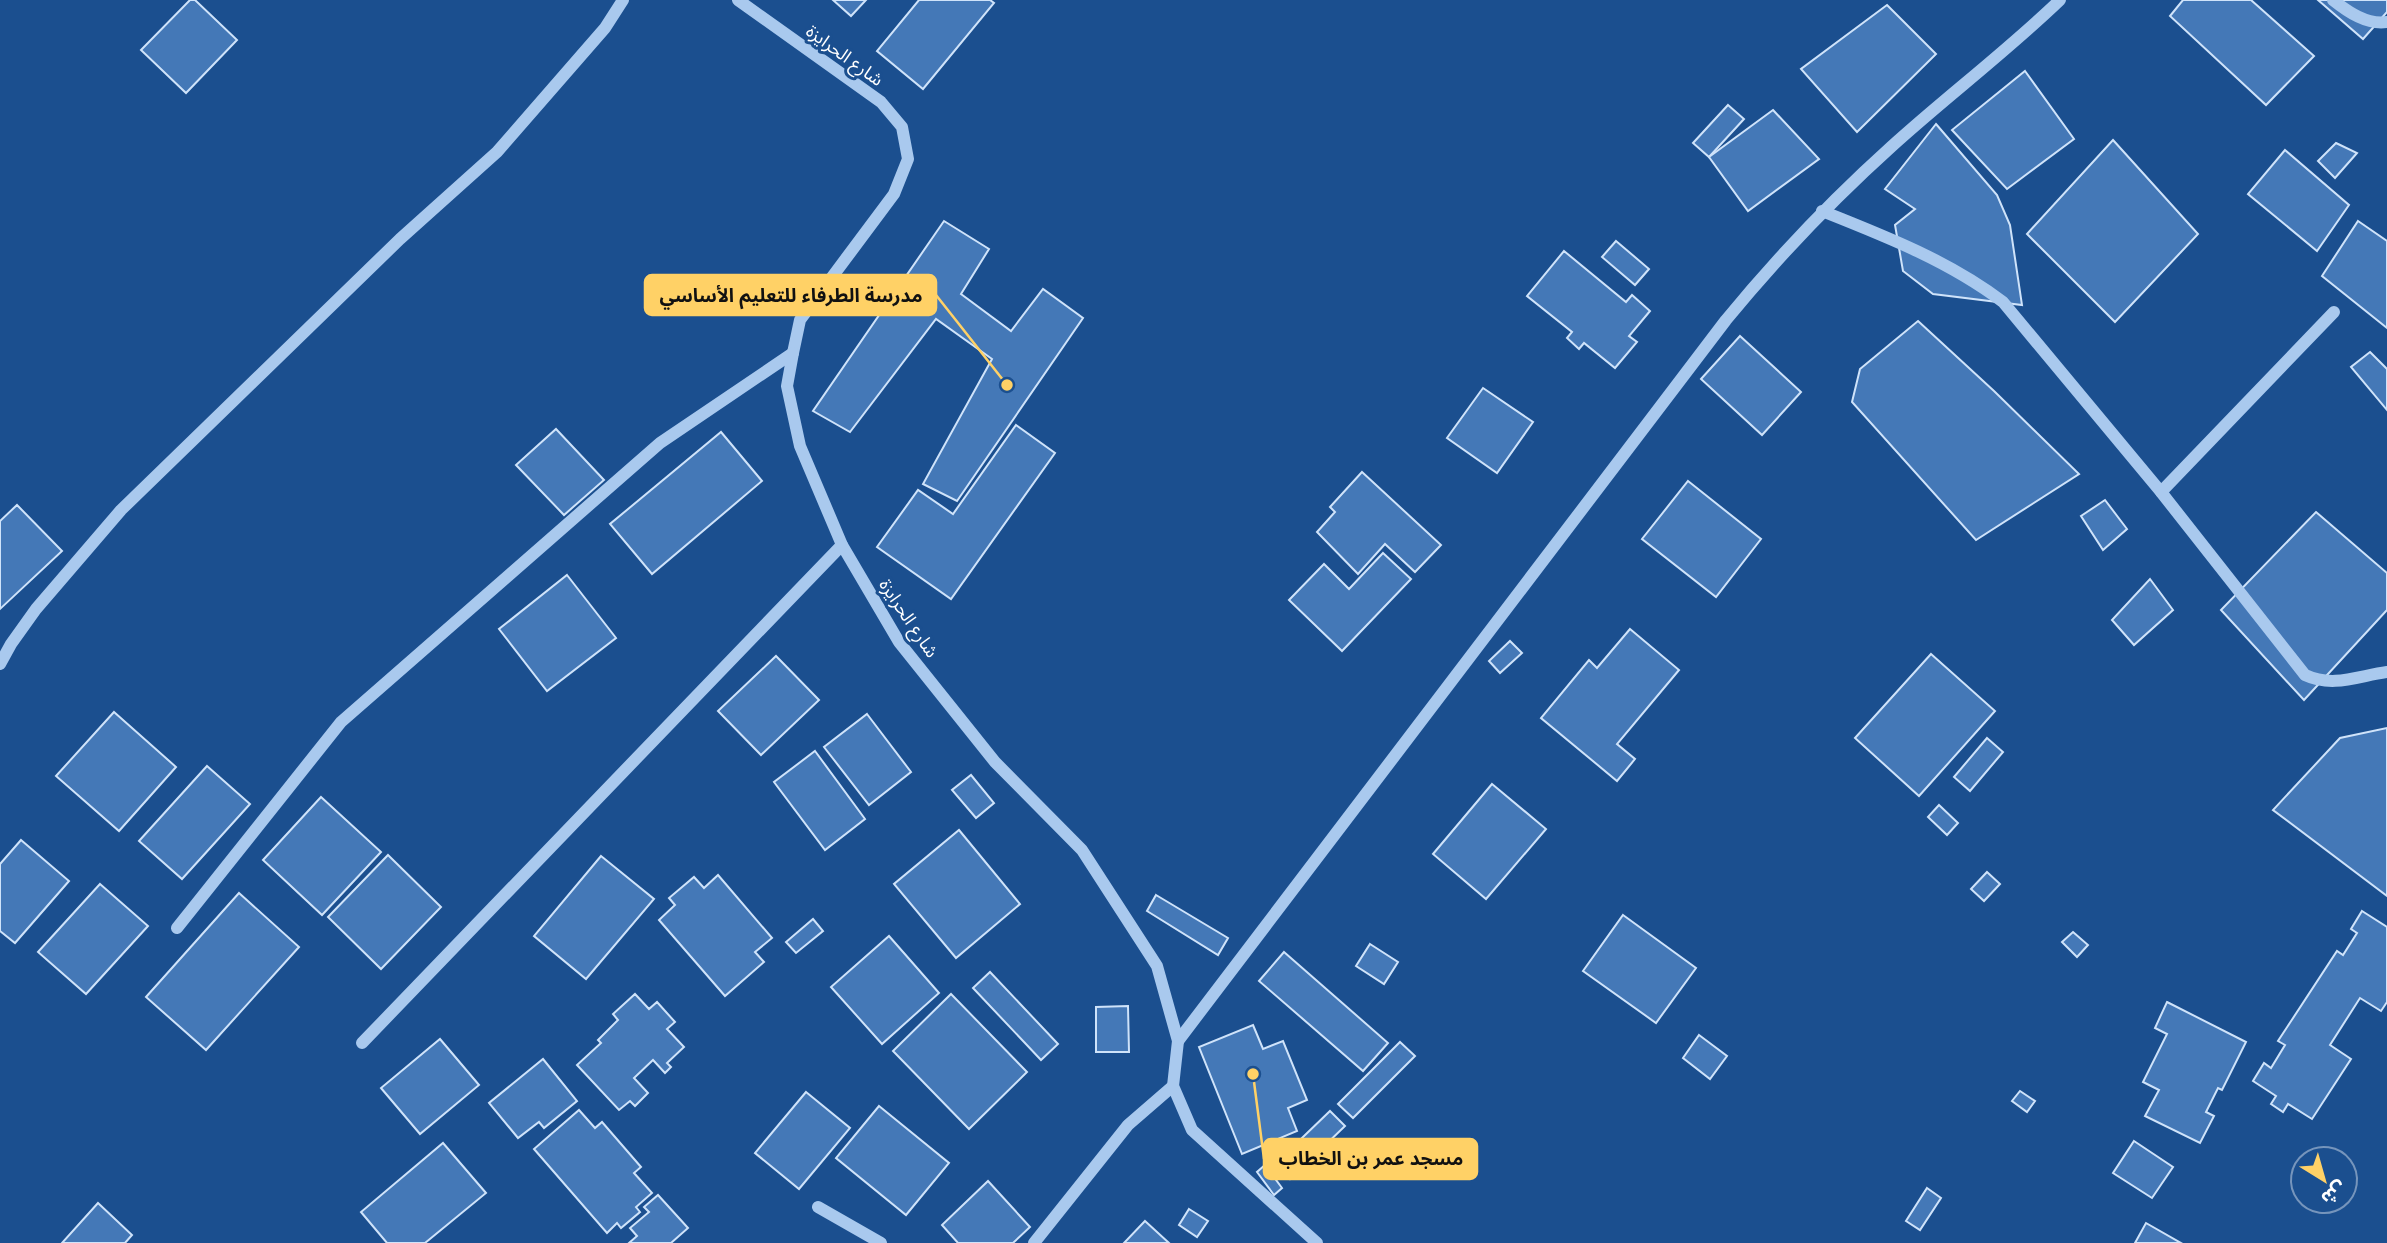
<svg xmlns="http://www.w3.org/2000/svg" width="2387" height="1243" font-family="Mulish,'Noto Sans Arabic',sans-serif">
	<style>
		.building { fill: #4478b7; stroke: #cfe3fa; stroke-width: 2 }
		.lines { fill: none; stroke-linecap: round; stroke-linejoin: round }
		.minor { stroke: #a9c9ee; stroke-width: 12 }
		.labels { text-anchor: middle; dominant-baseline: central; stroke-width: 6; stroke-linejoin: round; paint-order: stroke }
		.street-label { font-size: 18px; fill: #fff; stroke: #1b4f8f }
		.leader { fill: none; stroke: #ffd166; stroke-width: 2.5 }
		.callout-dot { fill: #ffd166; stroke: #1b4f8f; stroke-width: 2.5 }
		.callout { fill: #ffd166; stroke: #ffd166; stroke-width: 2.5 }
		.callout-label { font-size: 19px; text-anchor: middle; font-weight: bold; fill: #111 }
	</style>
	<rect width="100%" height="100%" fill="#1b4f8f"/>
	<g class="building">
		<path d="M190,0h5l42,40 -51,53 -45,-43z"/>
		<path d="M833,0h33l-15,16z"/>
		<path d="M919,0h71l4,3 -71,86 -46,-38z"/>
		<path d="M2183,0h68l63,56 -48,49 -96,-89z"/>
		<path d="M2318,0h69v12l-24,27z"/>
		<path d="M1887,5l49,49 -79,78 -56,-63z"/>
		<path d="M2025,71l49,68 -67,50 -55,-59z"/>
		<path d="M1728,105l16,14 -35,38 -16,-14z"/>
		<path d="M1773,110l46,49 -71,52 -39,-54z"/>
		<path d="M1936,124l61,71 13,30 12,80 -89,-11 -30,-23 -8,-46 20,-16 -30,-20z"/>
		<path d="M2113,140l85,94 -83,88 -88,-88z"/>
		<path d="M2336,143l21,10 -22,25 -17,-17z"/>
		<path d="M2285,150l64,55 -32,46 -69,-57z"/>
		<path d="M944,221l45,28 -28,45 50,37 32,-42 40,29 -126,183 -34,-17 69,-125 -56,-40 -86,113 -37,-21z"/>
		<path d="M2358,221l29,20v87l-65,-52z"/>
		<path d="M1616,241l33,28 -14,16 -33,-28z"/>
		<path d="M1564,251l62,51 6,-7 18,16 -21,25 8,6 -22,26 -31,-25 -5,6 -12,-11 5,-6 -45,-36z"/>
		<path d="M1918,321l76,70 85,83 -103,66 -124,-138 8,-33z"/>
		<path d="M1740,336l61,56 -39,43 -61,-56z"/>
		<path d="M2370,352l17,17v41l-36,-43z"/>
		<path d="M1483,388l50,34 -36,51 -50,-35z"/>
		<path d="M1016,425l39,28 -104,146 -74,-52 41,-57 35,24z"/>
		<path d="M556,429l48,51 -40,35 -48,-50z"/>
		<path d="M721,432l41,49 -110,93 -42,-50z"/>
		<path d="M1362,472l79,73 -26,27 -30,-28 -27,30 -41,-42 18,-20 -5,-5z"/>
		<path d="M1688,481l73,58 -45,58 -74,-58z"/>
		<path d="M2105,500l22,29 -24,21 -22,-34z"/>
		<path d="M17,505l45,46 -62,58v-88z"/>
		<path d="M2316,512l71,61v37l-83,90 -83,-90z"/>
		<path d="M1383,553l28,26 -69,72 -53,-51 35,-36 25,25z"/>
		<path d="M567,575l49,63 -69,53 -48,-62z"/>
		<path d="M2150,579l23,31 -39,35 -22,-25z"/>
		<path d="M1630,629l49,41 -62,74 18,15 -18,22 -76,-63 48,-58 8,8z"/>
		<path d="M1510,641l12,12 -22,20 -11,-12z"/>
		<path d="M1931,654l64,57 -76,85 -64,-58z"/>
		<path d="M776,656l43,44 -58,55 -43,-44z"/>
		<path d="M114,712l62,55 -57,64 -63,-55z"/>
		<path d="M867,714l44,58 -42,33 -45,-58z"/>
		<path d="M2387,728v168l-114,-86 67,-72z"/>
		<path d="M1987,738l16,14 -33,39 -16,-14z"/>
		<path d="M815,751l50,68 -40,31 -51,-68z"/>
		<path d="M207,766l43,38 -68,75 -43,-38z"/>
		<path d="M971,775l23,28 -18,15 -24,-28z"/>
		<path d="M1492,784l54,45 -60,70 -53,-45z"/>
		<path d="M321,797l60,55 -59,63 -59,-55z"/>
		<path d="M1939,805l19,18 -11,12 -19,-18z"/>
		<path d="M959,830l61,74 -64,54 -62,-74z"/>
		<path d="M21,840l48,41 -54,62 -15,-12v-67z"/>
		<path d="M388,855l53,52 -60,62 -53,-52z"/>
		<path d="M601,856l53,43 -68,80 -52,-43z"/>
		<path d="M1987,872l13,12 -16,17 -13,-12z"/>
		<path d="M718,875l54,63 -17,14 9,10 -39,34 -66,-76 16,-15 -6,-7 25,-21 10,11z"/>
		<path d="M100,884l48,42 -62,68 -48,-42z"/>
		<path d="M239,893l60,54 -93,103 -60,-53z"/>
		<path d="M1156,895l72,43 -10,17 -71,-44z"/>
		<path d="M2362,911l25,16v75l-6,9 -21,-13 -30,47 21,14 -39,60 -24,-15 -5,8 -12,-8 5,-8 -23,-15 11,-18 7,5 14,-23 -7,-4 59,-90 6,4 14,-22 -6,-4z"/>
		<path d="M1623,915l73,53 -40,55 -73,-52z"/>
		<path d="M813,919l10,12 -27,22 -10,-11z"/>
		<path d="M2073,932l15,13 -11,12 -15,-15z"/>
		<path d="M889,936l50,57 -57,51 -51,-57z"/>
		<path d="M1370,944l28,18 -14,22 -28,-18z"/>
		<path d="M1284,952l104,91 -25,28 -104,-90z"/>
		<path d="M990,972l68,72 -17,16 -68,-72z"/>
		<path d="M635,994l14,15 8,-7 18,20 -8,7 17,18 -17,16 4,4 -6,6 -12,-13 -19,18 14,15 -13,13 -5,-5 -11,9 -42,-45 24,-22 -3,-3 20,-20 -5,-6z"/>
		<path d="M951,994l76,78 -58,57 -76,-78z"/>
		<path d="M2167,1002l79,40 -24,48 -4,-2 -12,24 8,4 -14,27 -55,-27 14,-26 -16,-8 24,-48 -12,-6z"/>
		<path d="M1128,1006l1,46h-33v-45z"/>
		<path d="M1253,1025l10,24 20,-8 24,59 -19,8 9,23 -55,23 -43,-107z"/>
		<path d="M1699,1035l28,21 -17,23 -27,-21z"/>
		<path d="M440,1039l39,46 -59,49 -39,-46z"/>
		<path d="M1400,1042l15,14 -62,62 -15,-14z"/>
		<path d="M543,1059l34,42 -33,27 -5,-6 -21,16 -29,-35z"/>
		<path d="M2020,1091l15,10 -8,11 -15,-11z"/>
		<path d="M806,1092l44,36 -51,61 -44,-36z"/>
		<path d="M879,1106l70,57 -43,52 -70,-57z"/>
		<path d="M579,1110l16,18 7,-6 39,45 -7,6 18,20 -16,14 4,5 -19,16 -4,-5 -10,10 -73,-84z"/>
		<path d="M1330,1111l15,15 -55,53 -15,-15z"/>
		<path d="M2134,1141l39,26 -21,31 -39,-25z"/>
		<path d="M443,1143l43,50 -61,50h-38l-26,-31z"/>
		<path d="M1265,1165l17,23 -8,7 -17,-23z"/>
		<path d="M988,1181l42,46 -17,16h-55l-16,-18z"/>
		<path d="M1927,1188l14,10 -21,32 -14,-9z"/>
		<path d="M658,1195l30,33 -17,15h-42l8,-7 -7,-8 19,-16 -5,-5z"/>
		<path d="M98,1203l34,32 -7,8h-63z"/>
		<path d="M1189,1209l19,12 -11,16 -18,-12z"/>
		<path d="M1145,1221l24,22h-45z"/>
		<path d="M2146,1223l35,20h-46z"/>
	</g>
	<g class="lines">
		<g class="minor">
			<path d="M738,0l143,102 21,25 6,32 -14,35 -94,126 -7,33 -6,33 13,60 42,99 57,97 96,120 87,88 75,116 21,75 -5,45 19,44 125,113"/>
			<path d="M2333,0c15,12 34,25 54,22"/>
			<path d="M1822,211c63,25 127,50 181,91l158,190 144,183c28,13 53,1 82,-3"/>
			<path d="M2161,492l173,-180"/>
			<path d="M0,664l11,-20 25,-35 85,-99 279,-271 97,-87 108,-124 18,-28"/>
			<path d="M177,928l164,-206 319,-279 133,-90"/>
			<path d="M1178,1041l548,-721c51,-62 105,-119 165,-173 55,-50 115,-95 169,-147"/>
			<path d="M362,1043l480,-498"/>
			<path d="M818,1207l63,36"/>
			<path d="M1034,1243l94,-118 45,-39"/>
		</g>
	</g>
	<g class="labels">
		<g class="street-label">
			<text transform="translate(845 55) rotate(36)">شارع الحرايزة</text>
			<text transform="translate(909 618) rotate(56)">شارع الحرايزة</text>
		</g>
	</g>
	<path class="leader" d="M1007 385L936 295M1253 1074L1264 1159"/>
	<g class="callout-dot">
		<circle cx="1007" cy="385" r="7"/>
		<circle cx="1253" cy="1074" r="7"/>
	</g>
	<g class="callout">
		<rect x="645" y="275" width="291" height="40" rx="7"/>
		<rect x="1264" y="1139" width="213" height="40" rx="7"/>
	</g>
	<g class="callout-label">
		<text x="791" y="302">مدرسة الطرفاء للتعليم الأساسي</text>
		<text x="1371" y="1165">مسجد عمر بن الخطاب</text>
	</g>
	<g transform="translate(2324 1180) rotate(143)"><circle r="33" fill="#1b4f8f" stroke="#7695bc" stroke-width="2"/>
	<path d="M0-5L12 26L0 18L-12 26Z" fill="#ffd166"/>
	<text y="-10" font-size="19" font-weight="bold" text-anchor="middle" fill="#ffffff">ش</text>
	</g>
</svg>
